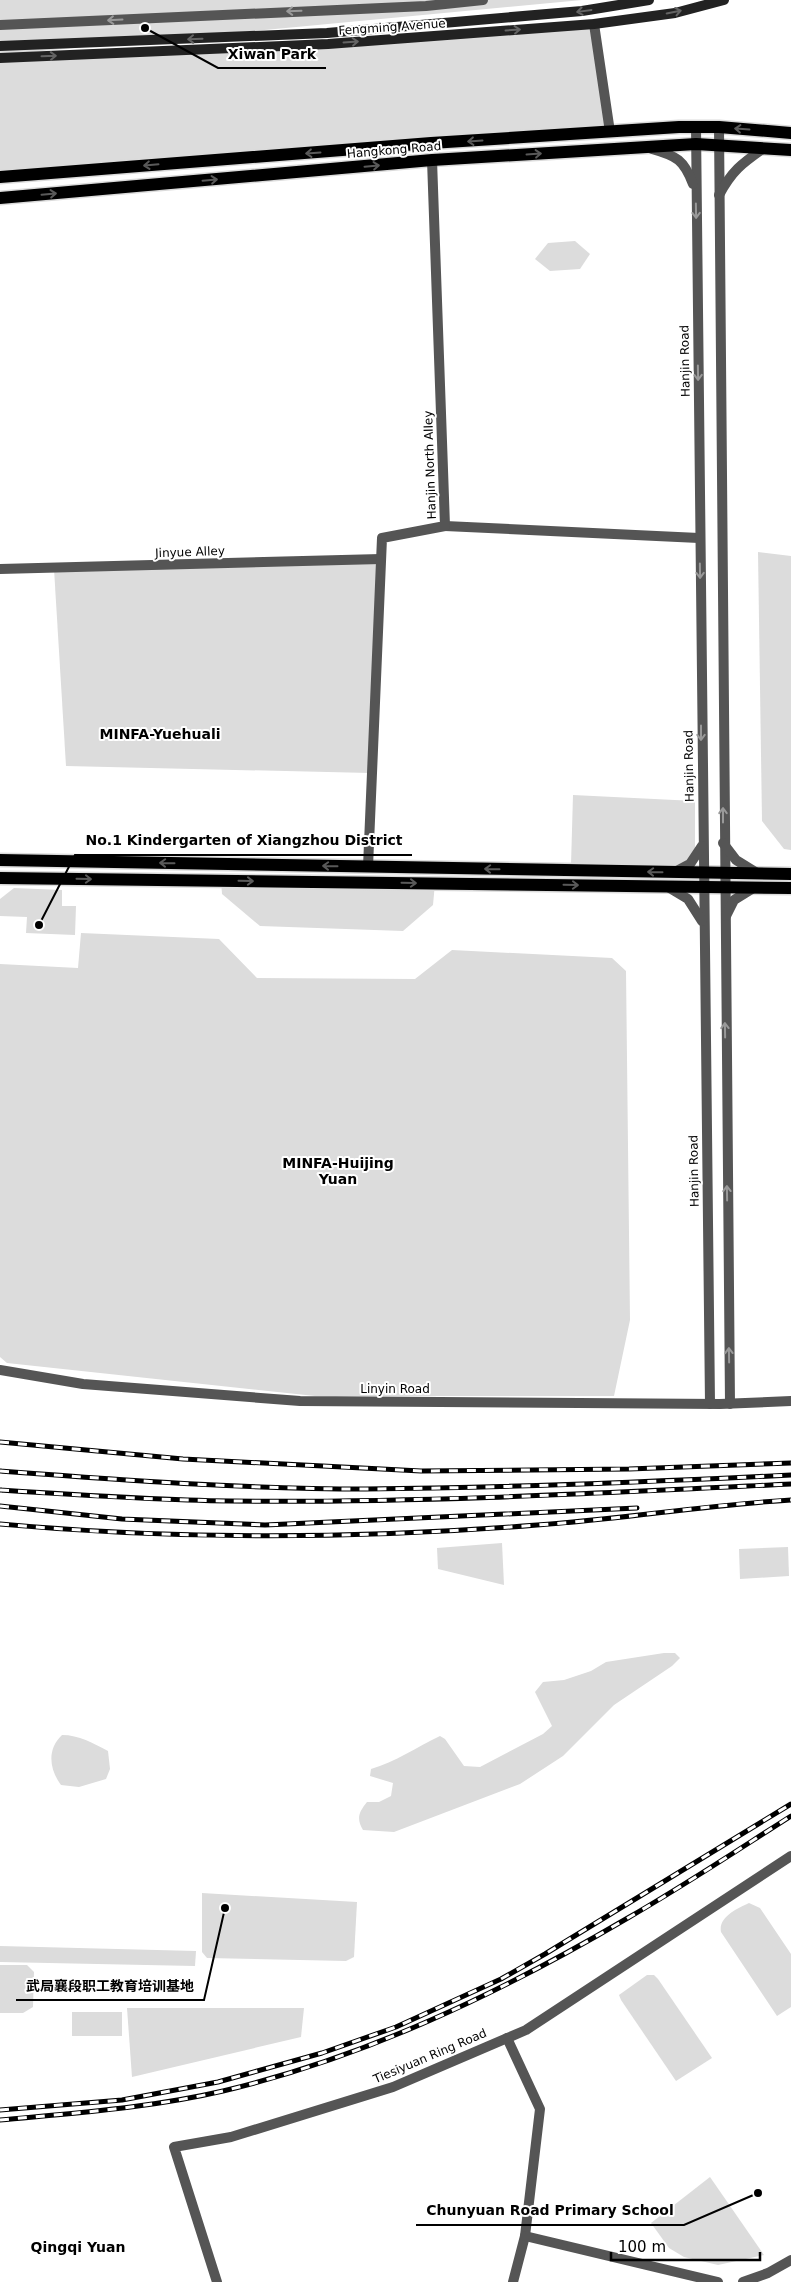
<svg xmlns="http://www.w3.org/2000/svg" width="791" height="2282" font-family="'DejaVu Sans','Noto Sans SC',sans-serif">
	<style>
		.green { fill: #dcdcdc }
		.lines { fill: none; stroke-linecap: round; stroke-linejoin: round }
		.primary-casing { stroke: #dbdbdb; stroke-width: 15 }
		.minor { stroke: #555; stroke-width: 10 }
		.tertiary { stroke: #555; stroke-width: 10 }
		.secondary { stroke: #222; stroke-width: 10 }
		.primary { stroke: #000; stroke-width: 12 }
		.rail-casing { stroke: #000; stroke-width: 5 }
		.rail { stroke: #fff; stroke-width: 3; stroke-dasharray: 9; stroke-linecap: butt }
		.oneway { stroke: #999 }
		.oneway2 { stroke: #646464 }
		.oneway3 { stroke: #595959 }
		.labels { text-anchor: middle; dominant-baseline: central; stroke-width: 4; stroke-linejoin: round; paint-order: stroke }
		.street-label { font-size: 12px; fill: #000; stroke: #fff }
		.neighbourhood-label { font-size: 14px; font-weight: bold; fill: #000; stroke: #fff }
		.leader { fill: none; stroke: #000; stroke-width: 2 }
		.callout-dot { fill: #000; stroke: #fff; stroke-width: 2 }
		.callout-label { font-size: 14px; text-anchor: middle; font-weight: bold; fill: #000; stroke: #fff; stroke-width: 4; stroke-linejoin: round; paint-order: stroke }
	</style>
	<rect width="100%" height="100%" fill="#fff"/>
	<g class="green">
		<path d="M0,0h582l-582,55z"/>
		<path d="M594,24l16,108 -610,46v-120z"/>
		<path d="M575,241l15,13 -10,15 -30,2 -15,-12 13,-16z"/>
		<path d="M758,552l33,4v294l-7,-1 -22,-28z"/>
		<path d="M377,562l-7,211 -304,-7 -12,-197z"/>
		<path d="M573,795l122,6v48l-6,11 -14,8 -104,-3z"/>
		<path d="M221,880l214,3 -2,22 -30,26 -143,-5 -38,-32z"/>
		<path d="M14,888l48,2v16h14l-1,29 -49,-2 1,-16 -27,-1v-17z"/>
		<path d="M81,933l138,6 38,39 158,1 37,-29 160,8 14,13 4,349 -16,76h-299l-308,-33 -7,-6v-393l78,4z"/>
		<path d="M502,1543l2,42 -66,-16 -1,-21z"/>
		<path d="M788,1547l1,29 -49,3 -1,-30z"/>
		<path d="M664,1653h11l5,5 -8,8 -58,39 -51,51 -43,28 -126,48 -31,-2c-7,-12 -4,-18 4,-28h12l12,-6 2,-13 -23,-7 1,-7c24,-7 46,-22 69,-33l5,3 19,27 16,1 63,-33 9,-8 -17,-34 8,-10 21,-2 27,-9 15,-9z"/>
		<path d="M62,1735c17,0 31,8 46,16l2,18 -4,10 -27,8 -18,-2c-12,-16 -14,-36 1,-50z"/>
		<path d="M202,1893l155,9 -3,55 -8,4 -139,-3 -5,-6z"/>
		<path d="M749,1903l11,5 31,46v53l-14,9 -56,-84c-3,-15 17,-24 28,-29z"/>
		<path d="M0,1946l196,5 -1,15 -195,-4z"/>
		<path d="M0,1965h27l7,7 -1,35 -10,6h-23z"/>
		<path d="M647,1975h7l4,4 54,79 -36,23 -55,-81 -2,-5z"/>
		<path d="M127,2008h177l-3,29 -169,40z"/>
		<rect x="72" y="2012" width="50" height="24"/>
		<path d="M710,2177l54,78 -46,10 -34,-8 -15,-9 -18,-25z"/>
	</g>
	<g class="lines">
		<g class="primary-casing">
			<g id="primary">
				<path d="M0,177l431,-34 248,-16h40l72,6"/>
				<path d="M0,198l432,-38 264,-16 95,6"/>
				<path d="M0,860l791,14"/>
				<path d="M0,878l791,10"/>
			</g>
		</g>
		<g class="minor">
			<path d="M594,24l16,108"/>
			<path d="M445,526l254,12"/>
			<path d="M0,569l381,-10"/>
			<path d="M368,867l14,-329 63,-12 -13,-366"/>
			<path d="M507,2038l33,71 -15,127 -12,46"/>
			<path d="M525,2236l193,46"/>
			<path d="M217,2282l-43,-135 57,-10 162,-50 133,-57 265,-174"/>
			<path d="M743,2282l25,-9 23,-13"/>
		</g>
		<g class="tertiary">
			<path d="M0,25l426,-19 57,-6"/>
			<path d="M696,127l14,1277"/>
			<path d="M719,127l11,1277"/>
			<path d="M652,149c25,7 32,11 41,35"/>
			<path d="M719,195c13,-24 22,-31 45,-47"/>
			<path d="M723,843l13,17 21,13"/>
			<path d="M675,872l15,-8 12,-18"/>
			<path d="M668,887l20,12 14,22"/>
			<path d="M726,916l8,-16 21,-13"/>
			<path d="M0,1370l83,14 217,17 420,3 71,-3"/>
		</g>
		<g class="secondary">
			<path d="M0,46l327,-13 255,-22 67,-11"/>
			<path d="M0,58l328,-14 266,-20 81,-11 49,-13"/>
		</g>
		<use href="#primary" class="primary"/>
		<g class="rail-casing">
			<g id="rail">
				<path d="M0,1442l183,17 238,12 208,-2 162,-6"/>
				<path d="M0,1471c122,9 243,18 366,18 141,-1 283,-7 425,-14"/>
				<path d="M0,1490c77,5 153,10 230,11 187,2 374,-8 561,-17"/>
				<path d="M0,1506l122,13 143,6 372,-17"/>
				<path d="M0,1524c177,16 360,15 537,1 85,-6 169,-20 254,-25"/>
				<path d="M0,2110l122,-10 96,-18 104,-29 74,-26 105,-48 44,-25 246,-150"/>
				<path d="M0,2120c74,-7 150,-12 223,-29 143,-34 277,-98 403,-172 56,-32 110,-68 165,-103"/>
			</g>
		</g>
		<use href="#rail" class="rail"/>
	</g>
	<defs><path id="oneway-shaft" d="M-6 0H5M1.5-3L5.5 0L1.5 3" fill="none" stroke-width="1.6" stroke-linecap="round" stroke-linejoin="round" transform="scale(1.25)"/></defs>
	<g class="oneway">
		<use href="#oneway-shaft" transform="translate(294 11) rotate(178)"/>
		<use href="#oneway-shaft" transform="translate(115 20) rotate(177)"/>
		<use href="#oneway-shaft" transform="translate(696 211) rotate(89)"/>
		<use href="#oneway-shaft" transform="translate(698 373) rotate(89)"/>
		<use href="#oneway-shaft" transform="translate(700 571) rotate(89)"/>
		<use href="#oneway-shaft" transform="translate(701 733) rotate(90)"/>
		<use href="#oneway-shaft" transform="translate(723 815) rotate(-90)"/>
		<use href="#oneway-shaft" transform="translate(725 1030) rotate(-91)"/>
		<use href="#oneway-shaft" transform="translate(727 1193) rotate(-91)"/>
		<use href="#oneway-shaft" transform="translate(729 1355) rotate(-91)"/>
	</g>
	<g class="oneway2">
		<use href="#oneway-shaft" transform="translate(584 11) rotate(172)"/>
		<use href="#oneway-shaft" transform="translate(674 12) rotate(-11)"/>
		<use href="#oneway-shaft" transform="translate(513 30) rotate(-4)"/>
		<use href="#oneway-shaft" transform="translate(195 39) rotate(178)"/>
		<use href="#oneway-shaft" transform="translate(351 42) rotate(-4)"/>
		<use href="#oneway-shaft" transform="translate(49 56) rotate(-2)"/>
	</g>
	<g class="oneway3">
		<use href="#oneway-shaft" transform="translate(742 129) rotate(-176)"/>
		<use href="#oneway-shaft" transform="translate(475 141) rotate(176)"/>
		<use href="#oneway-shaft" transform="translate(313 153) rotate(176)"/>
		<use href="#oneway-shaft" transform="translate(534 154) rotate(-4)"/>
		<use href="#oneway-shaft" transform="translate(151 165) rotate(175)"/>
		<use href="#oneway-shaft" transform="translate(372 166) rotate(-5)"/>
		<use href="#oneway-shaft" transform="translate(210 180) rotate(-5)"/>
		<use href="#oneway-shaft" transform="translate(49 194) rotate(-5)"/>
		<use href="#oneway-shaft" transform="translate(167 863) rotate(-179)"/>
		<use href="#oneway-shaft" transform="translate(330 866) rotate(-179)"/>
		<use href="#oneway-shaft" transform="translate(492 869) rotate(-179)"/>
		<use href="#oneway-shaft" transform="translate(655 872) rotate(-179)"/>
		<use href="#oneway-shaft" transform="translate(84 879) rotate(1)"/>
		<use href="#oneway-shaft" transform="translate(246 881) rotate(1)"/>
		<use href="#oneway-shaft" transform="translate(409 883) rotate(1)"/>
		<use href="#oneway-shaft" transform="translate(571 885) rotate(1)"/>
	</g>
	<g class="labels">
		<g class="street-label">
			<text transform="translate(392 27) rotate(-4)">Fengming Avenue</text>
			<text transform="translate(394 150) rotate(-5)">Hangkong Road</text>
			<text transform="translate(685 361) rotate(-91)">Hanjin Road</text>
			<text transform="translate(430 465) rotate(-92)">Hanjin North Alley</text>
			<text transform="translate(190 552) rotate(-2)">Jinyue Alley</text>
			<text transform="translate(689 766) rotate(-91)">Hanjin Road</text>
			<text transform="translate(694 1171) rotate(-91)">Hanjin Road</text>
			<text x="395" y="1389">Linyin Road</text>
			<text transform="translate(430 2056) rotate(-23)">Tiesiyuan Ring Road</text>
		</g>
		<g class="neighbourhood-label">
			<text x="160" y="734">MINFA-Yuehuali</text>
			<text x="338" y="1163">MINFA-Huijing<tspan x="338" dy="16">Yuan</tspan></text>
			<text x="78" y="2247">Qingqi Yuan</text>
		</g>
	</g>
	<path class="leader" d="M145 28L218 68H326M39 925L75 855H412M225 1908L204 2000H16M758 2193L684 2225H416"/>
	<g class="callout-dot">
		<circle cx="145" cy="28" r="5"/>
		<circle cx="39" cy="925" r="5"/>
		<circle cx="225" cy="1908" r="5"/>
		<circle cx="758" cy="2193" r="5"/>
	</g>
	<g class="callout-label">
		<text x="272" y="59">Xiwan Park</text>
		<text x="244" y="845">No.1 Kindergarten of Xiangzhou District</text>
		<text x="110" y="1991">武局襄段职工教育培训基地</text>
		<text x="550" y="2215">Chunyuan Road Primary School</text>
	</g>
	<path d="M611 2252v8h149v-8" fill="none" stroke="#000000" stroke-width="2.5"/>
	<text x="618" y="2252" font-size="15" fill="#000000" stroke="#ffffff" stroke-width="4" paint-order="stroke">100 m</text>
</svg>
